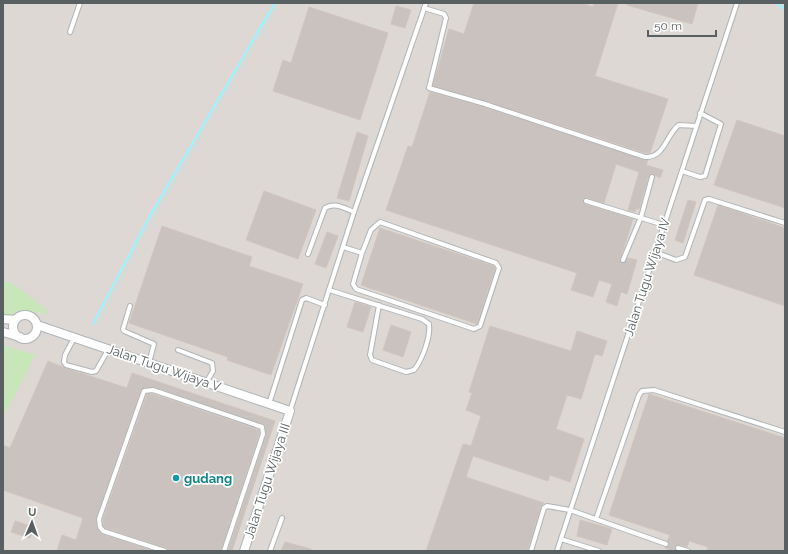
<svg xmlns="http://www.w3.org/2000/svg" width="788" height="554" font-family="Raleway,sans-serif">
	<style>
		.industrial { fill: #ddd8d4 }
		.green { fill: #c8e7b9 }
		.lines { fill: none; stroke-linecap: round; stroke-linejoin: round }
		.stream { stroke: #9df3ff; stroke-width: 2.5 }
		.building { fill: #cac2be; stroke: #d2c5bd }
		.lane-casing { stroke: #aeb4b7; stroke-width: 6 }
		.street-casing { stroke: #aeb4b7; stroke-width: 10 }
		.lane { stroke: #fff; stroke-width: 4 }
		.street { stroke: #fff; stroke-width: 8 }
		.culture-dot { fill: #0f9aa8; stroke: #fff; stroke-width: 1.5 }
		.labels { text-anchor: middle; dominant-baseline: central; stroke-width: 3.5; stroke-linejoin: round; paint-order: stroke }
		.street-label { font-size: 13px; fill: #586062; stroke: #fff }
		.culture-label { font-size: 13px; font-weight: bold; fill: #0d838f; stroke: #fff; text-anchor: start }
	</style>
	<rect width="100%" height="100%" fill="#ede6df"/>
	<rect class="industrial" x="3" y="3" width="782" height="548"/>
	<g class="green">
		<path d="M3,280l12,5 32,25v4l-26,-4 -14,6 -4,-1z"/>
		<path d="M3,345l32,10 -32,62z"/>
	</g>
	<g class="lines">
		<g class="stream">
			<path d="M776,3l9,6"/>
			<path d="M93,324l57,-108 125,-213"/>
		</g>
	</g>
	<g class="building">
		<path d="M474,3h108l11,4 1,-4h24l-23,73 73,23 -18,54h-5l-159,-52 -53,-15 16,-57 15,5z"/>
		<path d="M628,3h70l-6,21 -65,-19z"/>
		<path d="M396,6l15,4 -6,18 -14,-4z"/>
		<path d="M309,7l79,26 -28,87 -87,-29 10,-31 8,3z"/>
		<path d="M430,92l54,15 164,53 -2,5 17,5 -3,8 -7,-4 -4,1 -10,34h-3l-1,3 -7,-2 11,-38 -23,-8 -12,39 -17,-5 -4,2 2,4 48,15 -13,41 3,3 5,-5 9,2 -10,34 -6,-2 -4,14 -11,-4 6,-18 -13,-4 -6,17 -22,-7 6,-17 -191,-63 22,-64 4,1z"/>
		<path d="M737,120l48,16v72l-71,-23z"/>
		<path d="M357,132l11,4 -19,65 -12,-3z"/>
		<path d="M264,191l52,19 -18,49 -52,-19z"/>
		<path d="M688,200l8,2 -13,41 -8,-3z"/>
		<path d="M718,205l67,23v78l-91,-31z"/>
		<path d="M162,226l90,31 -3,9 54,18 -32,91 -44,-15 1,-3 -99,-34z"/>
		<path d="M380,228l114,38 1,2 -18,56 -116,-39z"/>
		<path d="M327,232l11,4 -12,32 -11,-4z"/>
		<path d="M355,302l16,5 -8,25 -16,-5z"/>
		<path d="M391,325l20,7 -8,25 -20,-7z"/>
		<path d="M490,326l81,25 6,-20 30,10 -5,15 -7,-2 -14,45 -14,-4 -11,34 28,10 -14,43 -20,-7 -2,6 -75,-25 -7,21 78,26 -3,4 -14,44h-101l37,-107 8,2 10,-30 -15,-6 6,-17 -3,-1z"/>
		<path d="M48,361l17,7 62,20 5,-15 143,48 -43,130h-4l38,-116 -1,-10 -112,-38 -9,1 -3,2 -45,129 1,9 5,6 52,17h-97l5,-16 14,5 7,-22 -80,-28v-45l7,3z"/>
		<path d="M147,394h6l106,36v4l-38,117h-53l-2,-3 -61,-20 -2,-2v-7z"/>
		<path d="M649,394l136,44v113h-78l1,-4 -19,-6 -2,6 -10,-2 -2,2 1,4h-4l-7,-3 4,-3 -2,-4 3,-6 -61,-20z"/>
		<path d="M580,520l32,9 -5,16 -30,-9z"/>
		<path d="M15,521l19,6 -4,11 -19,-6z"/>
		<path d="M285,542l26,7v2h-30z"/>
	</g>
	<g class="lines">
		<g class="lane-casing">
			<g id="lane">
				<path d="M424,8l20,6 2,4 -17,70 56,16 160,53c20,1 21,-23 34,-32l17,1"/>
				<path d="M70,32l10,-29"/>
				<path d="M682,171l18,6 5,-1 16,-52 -21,-11"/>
				<path d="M586,201l78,24"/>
				<path d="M343,247l19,6 9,-23 9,-8 116,41 3,5 -19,58 -6,3 -118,-40 -3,-5 9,-31"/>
				<path d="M655,252l21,8 9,-3 20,-57 4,-1 76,24"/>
				<path d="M308,254l17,-46c10,-6 19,0 29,4"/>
				<path d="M623,260l18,-43 11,-40"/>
				<path d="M329,290l93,29 7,5c2,13 -7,36 -15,46l-8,2 -34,-12 -2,-5 9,-50"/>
				<path d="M130,306l-7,23 1,2 30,13 -5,19"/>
				<path d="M74,338l-9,17 -1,7 2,3 26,7 4,-1 12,-21"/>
				<path d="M178,350l34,13 1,8 -7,12"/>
				<path d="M269,404l33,-104 4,-2 19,7"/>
				<path d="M290,411l64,-199 72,-209"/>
				<path d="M596,519l43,-124 3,-4 12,-1 131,42"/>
				<path d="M561,539l38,12"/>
				<path d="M678,548l10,3"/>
				<path d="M165,551l-62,-20 -3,-4 -1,-8 45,-128 9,-1 109,37 1,7 -39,117"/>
				<path d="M270,551l12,-33"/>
				<path d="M531,551l13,-43 3,-2 23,4 96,34"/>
				<path d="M557,551l180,-548"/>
			</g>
		</g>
		<g class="street-casing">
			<g id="street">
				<circle cx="25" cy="327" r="12"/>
				<path d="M3,319l12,1"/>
				<path d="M37,325l253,86 -46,140"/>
				<path d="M3,332l17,5"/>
			</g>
		</g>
		<use href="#lane" class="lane"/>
		<use href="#street" class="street"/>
	</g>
	<circle class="culture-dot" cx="176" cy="478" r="4"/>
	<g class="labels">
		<g class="street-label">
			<text transform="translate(647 277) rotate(-72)">Jalan Tugu Wijaya IV</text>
			<text transform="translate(164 368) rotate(19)">Jalan Tugu Wijaya V</text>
			<text transform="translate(267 481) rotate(-72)">Jalan Tugu Wijaya III</text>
		</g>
		<g class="culture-label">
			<text x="184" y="478">gudang</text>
		</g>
	</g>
	<rect width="788" height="554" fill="none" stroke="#586062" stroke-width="8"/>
	<g transform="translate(32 522) rotate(2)" stroke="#ffffff" stroke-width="3" paint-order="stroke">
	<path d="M0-3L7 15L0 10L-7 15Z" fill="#586062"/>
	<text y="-6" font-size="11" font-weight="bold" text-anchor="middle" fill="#586062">U</text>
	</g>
	<path d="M648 30v6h68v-6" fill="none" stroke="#586062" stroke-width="2"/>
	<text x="654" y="30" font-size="12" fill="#586062" stroke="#ffffff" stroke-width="3" paint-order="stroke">50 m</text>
</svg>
